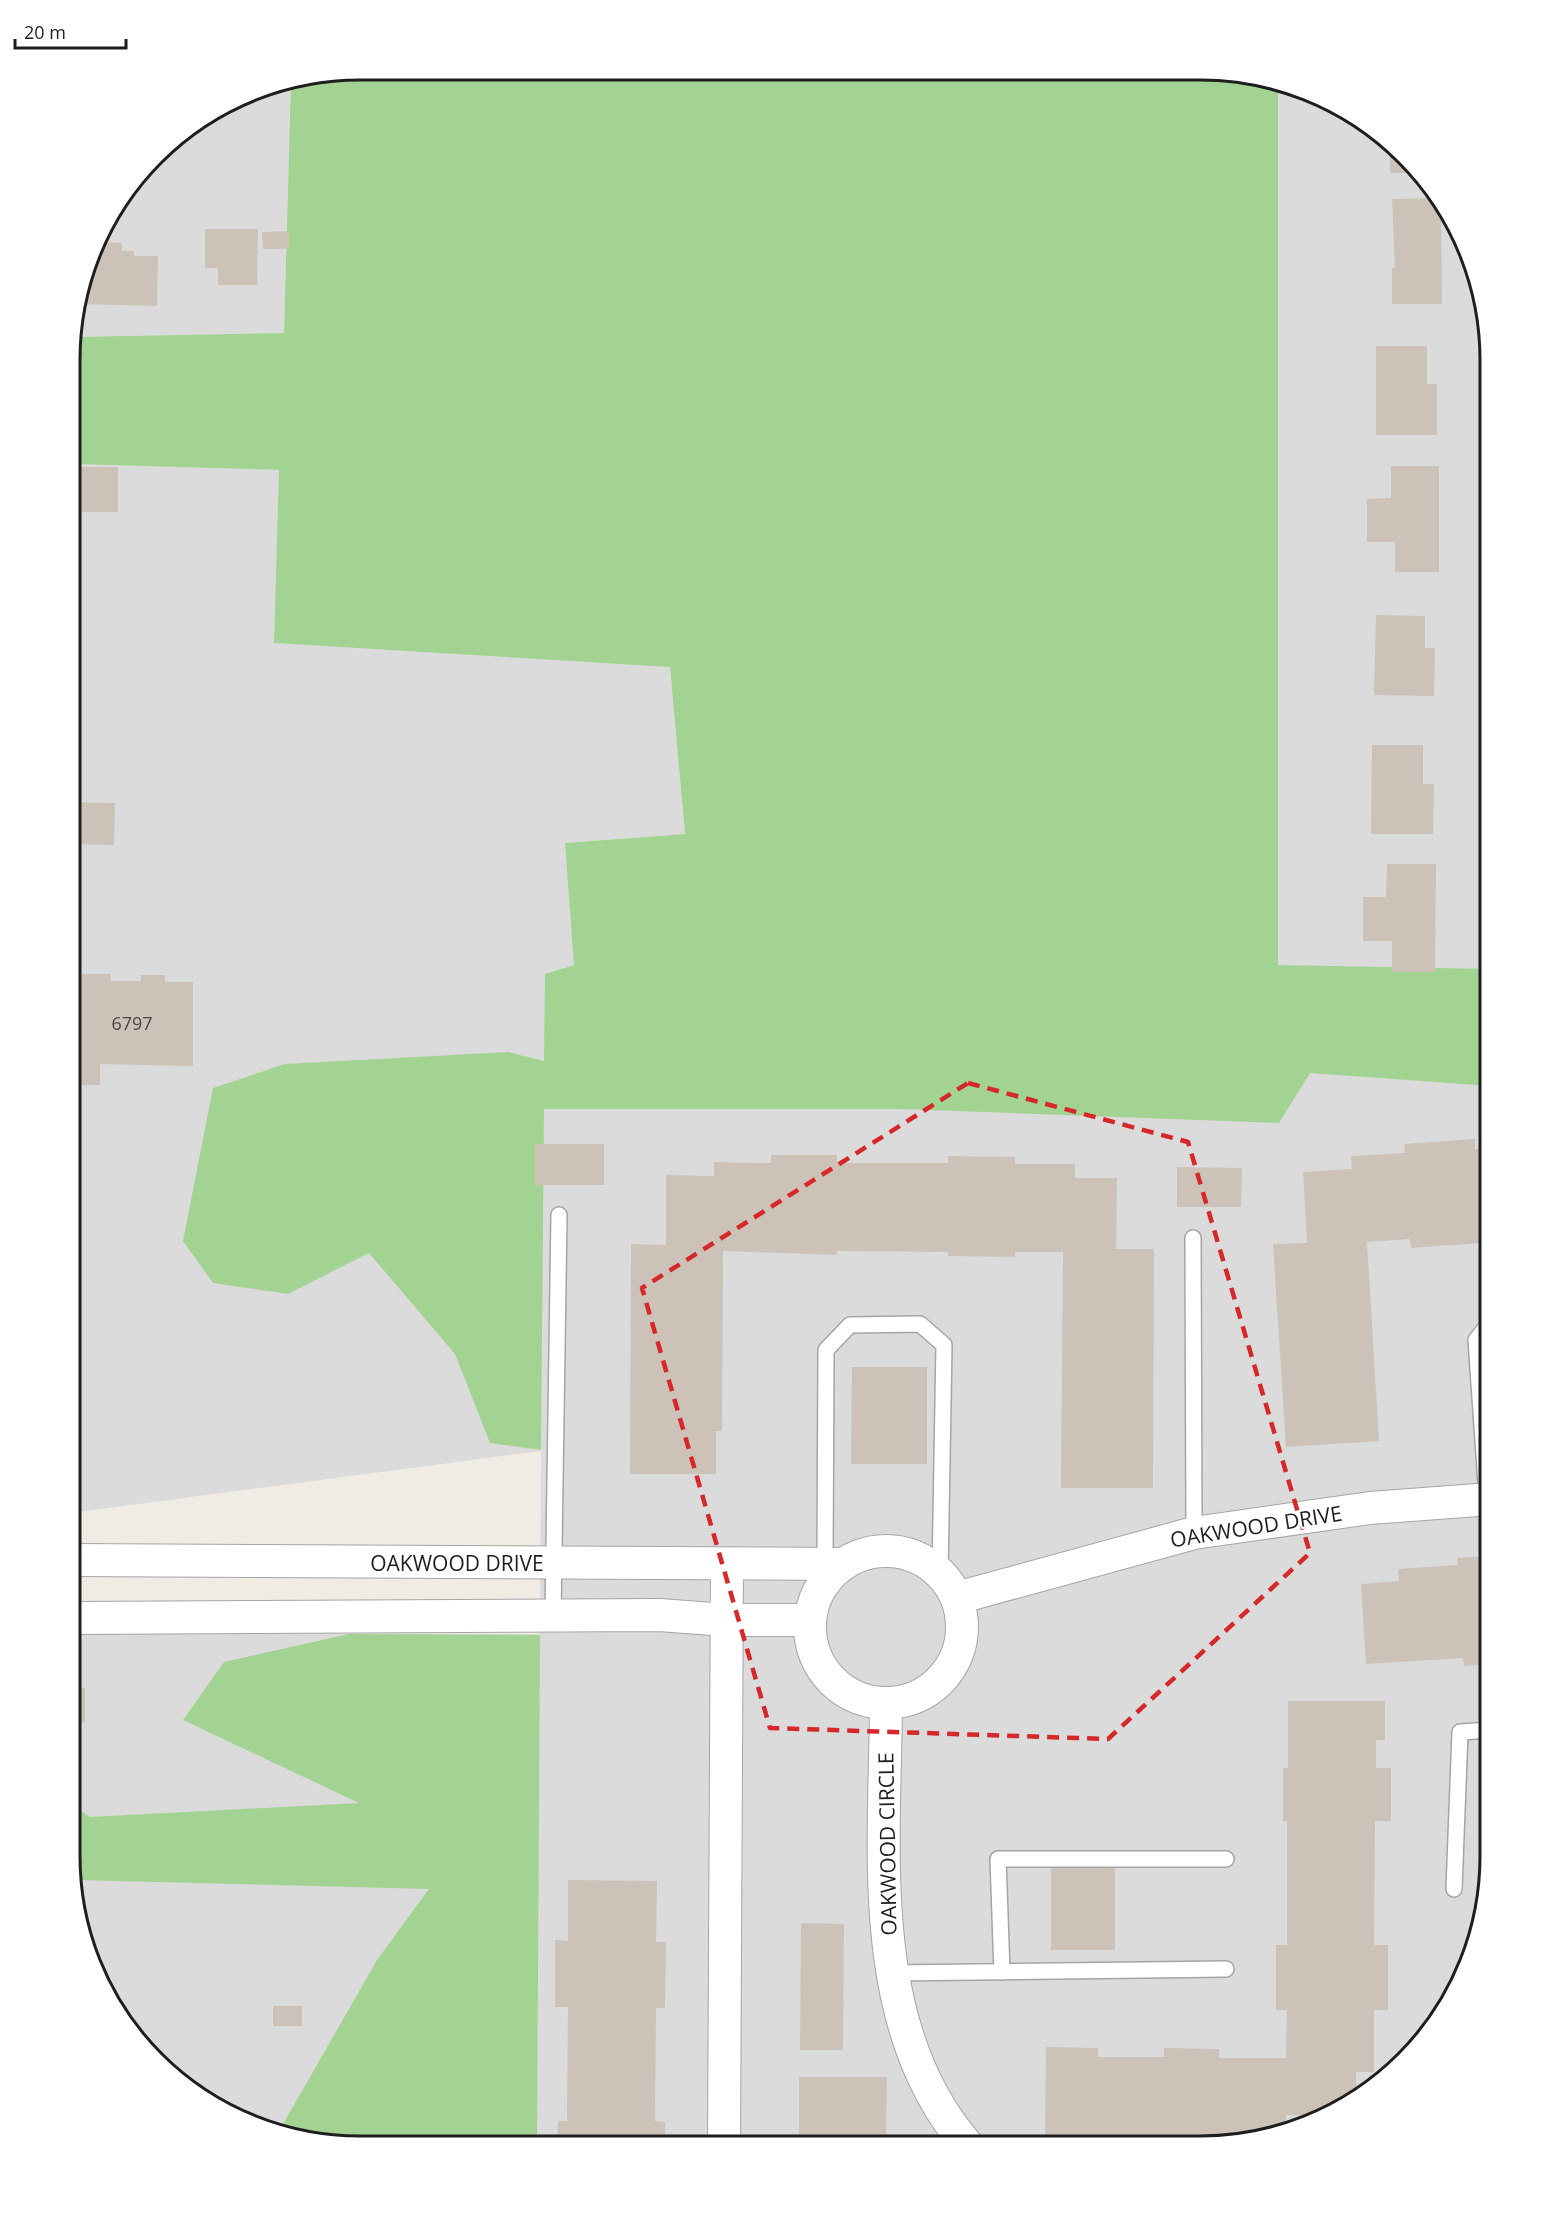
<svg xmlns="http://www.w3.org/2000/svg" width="1560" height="2216" font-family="'Open Sans',sans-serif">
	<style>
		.residential { fill: #dcdbdb }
		.forest { fill: #a3d393 }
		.building { fill: #ccc2b8 }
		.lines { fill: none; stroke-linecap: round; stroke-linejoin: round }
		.service-casing { stroke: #a5a5a5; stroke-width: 18 }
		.minor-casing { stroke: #a5a5a5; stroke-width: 34 }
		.service { stroke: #fff; stroke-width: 15 }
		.minor { stroke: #fff; stroke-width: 32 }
		.marked { fill: none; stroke: #d62828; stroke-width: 4.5; stroke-dasharray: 12 8; stroke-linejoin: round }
		.labels { text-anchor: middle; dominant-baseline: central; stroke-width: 4.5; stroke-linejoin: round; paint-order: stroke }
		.number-label { font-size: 18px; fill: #4a4744 }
		.street-label { font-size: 21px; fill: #1e1e1e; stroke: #fff }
		.rim { fill: none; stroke: #1e1e1e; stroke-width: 3 }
	</style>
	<rect width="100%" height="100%" fill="#f0ece3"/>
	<g class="residential">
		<path d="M291,80l-7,253 -212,4v-16l36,-106 60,-74 98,-56z"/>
		<path d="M1278,82l33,9 66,38 54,53 30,49 30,128 -1,1517 -15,74 -33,68 -50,57 -63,42 -128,30 -879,-2 -73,-20 -66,-38 -54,-53 -30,-49 -30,-128v-224l471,1 1,-183 -471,62 1,-1049 209,6 -6,173 396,23 15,168 -119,9 711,58z"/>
	</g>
	<g class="forest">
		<path d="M360,69l879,3 39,10v883l213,4v117l-181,-13 -31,50 -378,-14h-357l-3,341 -51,-7 -35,-89 -86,-101 -81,41 -75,-11 -30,-42 30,-153 72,-24 223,-12 36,9 1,-87 29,-9 -9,-122 120,-9 -15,-167 -396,-24 5,-173 -208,-6 1,-127 212,-4 7,-253z"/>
		<path d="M349,1634l191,1 -3,510h-215l-44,-12 99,-173 52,-71 -354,-9 -6,-23v-54l21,14 269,-14 -176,-83 41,-58z"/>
	</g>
	<g class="building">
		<path d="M1390,141l31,32h-31z"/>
		<path d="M1441,198l1,106h-50v-36h3l-3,-69z"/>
		<path d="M205,229h53l-1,56h-39v-17h-13z"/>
		<path d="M289,231v18h-26l-1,-17z"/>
		<path d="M99,242l23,1v8h12v5h24l-1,50 -78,-2z"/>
		<path d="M1376,346h51v38h10v51h-61z"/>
		<path d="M1391,466h48v106h-44v-30h-28v-43l24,-1z"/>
		<path d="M72,467h46v45h-47z"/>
		<path d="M1376,615l49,1v32h10l-1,48 -60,-1z"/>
		<rect x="71" y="700" width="5" height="39"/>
		<path d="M1372,745h51v39h11l-1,50h-62z"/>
		<path d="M71,802l44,1 -1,42 -43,-1z"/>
		<path d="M1387,864h49l-1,108h-43v-31h-29v-44h23z"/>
		<path d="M78,974h33v7h30v-6h24v7h28v84l-93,-2v21h-30v-106h8z"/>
		<path d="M1475,1139v10l16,-1v86l-10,1v8l-70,5 -1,-9 -43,3 12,199 -93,6 -13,-203 34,-1 -4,-71 49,-3 -1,-13 54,-3 -1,-9z"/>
		<rect x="535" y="1144" width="69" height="41"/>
		<path d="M771,1155h66v8h111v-7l67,1v7h60v14h42l-1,71h38l-1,239h-92l2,-236h-48v5l-67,-1v-4l-111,-1v4l-114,-4 -1,180h-6v43h-86l1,-230 35,1v-70l48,1v-14l57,1z"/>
		<path d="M1177,1167l65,1 -1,39h-64z"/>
		<path d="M852,1367h75v97h-76z"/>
		<path d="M1490,1556v108l-26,2 -1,-8 -97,6 -5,-80 38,-3 -1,-12 60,-4 -1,-7z"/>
		<rect x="69" y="1688" width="16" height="34"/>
		<path d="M1288,1701h97v39h-9v28h15v53h-16l-1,124h14v65h-14v62h-18v27l-25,17 -45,-1v12l-85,20h-156l1,-100 52,1v9h66v-9l55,1v9h67l1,-48h-11v-65h11v-124h-4v-53h5z"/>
		<path d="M1051,1865l64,1v84h-64z"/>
		<path d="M568,1880l89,1 -1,61h10l-1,66h-9l-1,113 10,1v24l-108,-1 1,-24h9l1,-114h-13v-67l13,1z"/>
		<path d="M801,1923l43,1 -1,126h-43z"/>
		<rect x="273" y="2006" width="29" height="20"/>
		<path d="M799,2077h88l-1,62h10v7h-108v-7h11z"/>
	</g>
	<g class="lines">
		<g class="service-casing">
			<g id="service">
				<path d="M1193,1238l1,295"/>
				<path d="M1487,1499l-11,-159 15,-19"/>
				<path d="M825,1564l1,-214 24,-25 70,-1 24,21 -4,229"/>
				<path d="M553,1616l6,-401"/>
				<path d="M1454,1889l6,-157 30,-2"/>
				<path d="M1002,1972l-4,-113h228"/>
				<path d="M893,1973l333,-4"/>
			</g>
		</g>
		<g class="minor-casing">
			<g id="minor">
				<circle cx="886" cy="1627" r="76"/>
				<path d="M69,1560l775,4"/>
				<path d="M957,1598l237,-65 176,-25 121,-9"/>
				<path d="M69,1618l590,-3 68,5h83"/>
				<path d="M886,1703c-1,147 -22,324 82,443"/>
				<path d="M724,2146l3,-582"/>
			</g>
		</g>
		<use href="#service" class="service"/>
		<use href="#minor" class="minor"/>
	</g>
	<path class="marked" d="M968,1083l220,59 122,411 -202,186 -338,-11 -128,-440z"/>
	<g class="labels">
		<g class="number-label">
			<text x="132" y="1023">6797</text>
		</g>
		<g class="street-label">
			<text transform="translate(1256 1526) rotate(-9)">OAKWOOD DRIVE</text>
			<text x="457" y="1563">OAKWOOD DRIVE</text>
			<text transform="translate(887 1844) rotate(-91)">OAKWOOD CIRCLE</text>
		</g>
	</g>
	<path d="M0 0H1560V2216H0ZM360 80H1200A280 280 0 0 1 1480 360V1856A280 280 0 0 1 1200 2136H360A280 280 0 0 1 80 1856V360A280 280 0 0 1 360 80Z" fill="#fff" fill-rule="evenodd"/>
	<path class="rim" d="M360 80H1200A280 280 0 0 1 1480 360V1856A280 280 0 0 1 1200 2136H360A280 280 0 0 1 80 1856V360A280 280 0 0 1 360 80Z"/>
	<path d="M15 39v9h111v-9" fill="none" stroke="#1e1e1e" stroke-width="3"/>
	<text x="24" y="39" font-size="18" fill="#1e1e1e" stroke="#ffffff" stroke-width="4.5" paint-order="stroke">20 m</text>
</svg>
